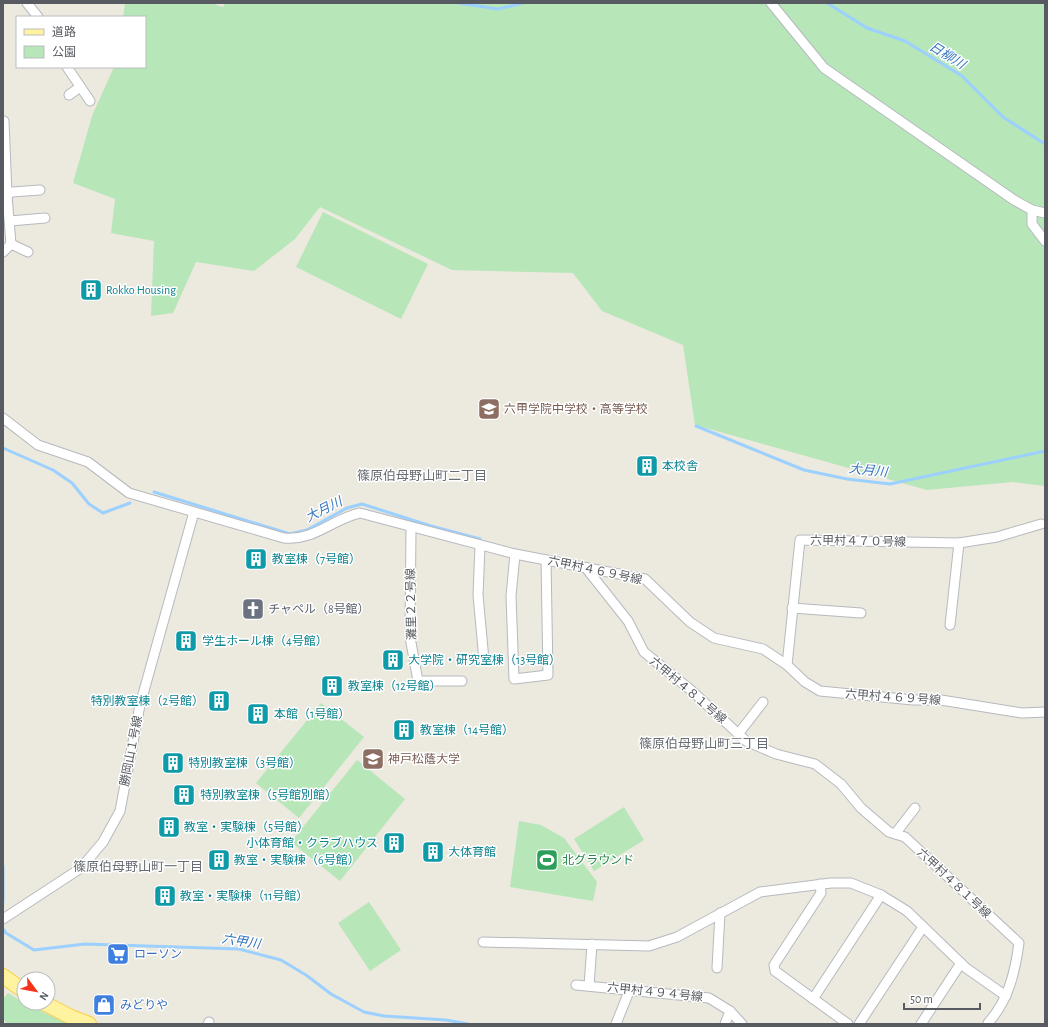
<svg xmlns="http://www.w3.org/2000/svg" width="1048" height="1027" font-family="'Alegreya Sans','Noto Sans JP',sans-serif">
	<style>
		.green { fill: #b7e6b9 }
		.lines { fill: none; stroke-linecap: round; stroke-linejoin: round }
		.stream { stroke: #9bd0ff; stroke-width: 3 }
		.street-casing { stroke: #b6b9bf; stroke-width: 11 }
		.primary-casing { stroke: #fbcf47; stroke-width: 16 }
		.street { stroke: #fff; stroke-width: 9 }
		.primary { stroke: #fff3a0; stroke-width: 14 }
		.labels { text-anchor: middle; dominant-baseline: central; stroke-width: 3; stroke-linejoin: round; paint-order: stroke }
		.culture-label { font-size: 12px; fill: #0d838f; stroke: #fff; text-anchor: start }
		.education-label { font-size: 12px; fill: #785e54; stroke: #fff; text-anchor: start }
		.street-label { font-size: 12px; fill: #575b61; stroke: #fff }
		.worship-label { font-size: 12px; fill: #5b616d; stroke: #fff; text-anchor: start }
		.leisure-label { font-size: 12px; fill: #27864d; stroke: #fff; text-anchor: start }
		.shop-label { font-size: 12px; fill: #366cbe; stroke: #fff; text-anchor: start }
		.water-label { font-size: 13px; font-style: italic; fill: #3474c1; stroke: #fff }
		.neighbourhood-label { font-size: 13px; fill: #686d73; stroke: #fff }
	</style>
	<rect width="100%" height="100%" fill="#ece9de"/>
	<g class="green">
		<path d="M125,3h86l12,4 2,-4h820v483l-33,-4 -85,8 -232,-65 -12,-80 -81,-34 -29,-38 -121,-3 -132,-63 -25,32 -41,32 -58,-9 -23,51 -22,3 3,-75 -43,-8 4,-34 -42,-16 19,-67 22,-49h31v-50h-22z"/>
		<path d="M323,212l105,52 -27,55 -105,-52z"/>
		<path d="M321,703l43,34 -65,81 -43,-35z"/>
		<path d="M357,760l48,39 -65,82 -49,-39z"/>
		<path d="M624,807l20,33 -50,31 -20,-32z"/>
		<path d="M519,821l22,4 23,13 33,44 -4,19 -83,-14z"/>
		<path d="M369,902l32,48 -31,21 -32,-48z"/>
		<path d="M8,993l16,10 45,21h-62l-4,-5v-20z"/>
	</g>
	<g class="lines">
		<g class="stream">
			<path d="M458,3l40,6 25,-6"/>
			<path d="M827,3l40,25 38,13 57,35 41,41 42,27"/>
			<path d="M696,426l108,44 43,9 43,5 155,-33"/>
			<path d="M3,448l50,22 19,13 17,21 14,9 27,-10"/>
			<path d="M154,492l136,42 17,-4 40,-22 15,-4 69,22 49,13"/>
			<path d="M3,866v36"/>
			<path d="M3,929l3,4 28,17 51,-6 154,5 42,11 25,15 25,19 33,18 20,4 62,4 22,4"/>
		</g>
		<g class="street-casing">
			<g id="street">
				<path d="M27,3l11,14"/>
				<path d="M771,3l53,65 190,132 18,10 13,3"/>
				<path d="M67,67l23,34"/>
				<path d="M69,95l11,-8"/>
				<path d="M4,121l3,74 5,-3 28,-2"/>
				<path d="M3,196l4,-1 4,49"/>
				<path d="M1032,210v14l13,17"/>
				<path d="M10,221l35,-3"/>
				<path d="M11,244l17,8"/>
				<path d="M3,252l8,-8"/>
				<path d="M3,418l35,27 50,17 41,31 155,45c31,3 48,-19 76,-25l155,41 130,25 45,43 24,16 49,11 24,16 18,17 15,9 93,9h28l81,13 23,-1"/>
				<path d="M411,527l-1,110 8,44h44"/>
				<path d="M480,546l-2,49 6,65"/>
				<path d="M515,554l-4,42 3,83 34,-4 -2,-115"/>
				<path d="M586,568l42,53 16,31 48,39 54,50 30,13 39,10 26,20 20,24 28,24 16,5 114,106c-4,30 -11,58 -31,80"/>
				<path d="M792,608l69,5"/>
				<path d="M950,625l9,-82"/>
				<path d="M787,665l13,-125 159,3 38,-6 44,-13"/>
				<path d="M739,733l24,-31"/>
				<path d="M895,834l20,-26"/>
				<path d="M820,884l1,9 -47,72 1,6 73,53"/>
				<path d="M3,919l78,-51 22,-26 17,-31 20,-106 54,-193"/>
				<path d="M483,942l166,4 28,-9 83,-45 71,-9h20l30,12 26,16 59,57 40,28"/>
				<path d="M717,968l3,-55"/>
				<path d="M576,985l133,13 21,13 12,13"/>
				<path d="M589,986l3,-42"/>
				<path d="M813,999l68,-104"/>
				<path d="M208,1024l1,-2"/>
				<path d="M616,1024l14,-35"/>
				<path d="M725,1024l5,-13"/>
				<path d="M859,1024l64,-97"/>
				<path d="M921,1024l40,-61"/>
			</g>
		</g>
		<g class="primary-casing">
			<g id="primary">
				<path d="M3,976l21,15"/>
				<path d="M44,1003l27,14 18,7"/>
			</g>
		</g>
		<use href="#street" class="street"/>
		<use href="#primary" class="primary"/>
	</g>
	<defs>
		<g id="building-square" transform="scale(1.15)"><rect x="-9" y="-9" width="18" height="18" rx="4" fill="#0f9aa8" stroke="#fff"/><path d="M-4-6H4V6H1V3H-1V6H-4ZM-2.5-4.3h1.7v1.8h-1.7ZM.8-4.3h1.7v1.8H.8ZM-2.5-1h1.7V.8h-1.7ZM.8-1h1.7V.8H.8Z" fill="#fff"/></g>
		<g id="school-square" transform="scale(1.15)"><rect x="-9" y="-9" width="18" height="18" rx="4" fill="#8d6e63" stroke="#fff"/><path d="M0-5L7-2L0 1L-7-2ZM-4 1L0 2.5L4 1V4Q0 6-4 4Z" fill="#fff"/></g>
		<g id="church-square" transform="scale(1.15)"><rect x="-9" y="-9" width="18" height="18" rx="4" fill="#6b7280" stroke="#fff"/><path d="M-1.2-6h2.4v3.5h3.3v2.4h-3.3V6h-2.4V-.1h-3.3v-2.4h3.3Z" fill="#fff"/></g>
		<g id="university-square" transform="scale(1.15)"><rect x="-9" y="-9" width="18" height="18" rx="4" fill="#8d6e63" stroke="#fff"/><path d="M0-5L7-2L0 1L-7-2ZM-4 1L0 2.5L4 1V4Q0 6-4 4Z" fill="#fff"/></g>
		<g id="stadium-square" transform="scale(1.15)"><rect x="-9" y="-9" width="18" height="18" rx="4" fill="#2e9e5b" stroke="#fff"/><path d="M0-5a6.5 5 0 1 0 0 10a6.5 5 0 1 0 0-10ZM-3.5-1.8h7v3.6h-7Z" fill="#fff"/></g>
		<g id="supermarket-square" transform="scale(1.15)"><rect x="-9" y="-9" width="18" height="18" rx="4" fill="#3f7fe0" stroke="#fff"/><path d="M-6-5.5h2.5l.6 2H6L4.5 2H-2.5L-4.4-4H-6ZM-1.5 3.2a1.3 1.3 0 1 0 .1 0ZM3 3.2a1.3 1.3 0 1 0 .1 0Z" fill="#fff"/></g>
		<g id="shop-square" transform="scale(1.15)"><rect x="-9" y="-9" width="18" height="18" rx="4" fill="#3f7fe0" stroke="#fff"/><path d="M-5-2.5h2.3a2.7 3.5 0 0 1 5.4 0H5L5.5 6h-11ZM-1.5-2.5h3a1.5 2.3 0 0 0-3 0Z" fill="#fff"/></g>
	</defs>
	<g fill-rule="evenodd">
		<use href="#building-square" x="91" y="290"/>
		<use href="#school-square" x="489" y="409"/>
		<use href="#building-square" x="647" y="466"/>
		<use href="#building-square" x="256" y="559"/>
		<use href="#church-square" x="253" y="609"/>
		<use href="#building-square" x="186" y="641"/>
		<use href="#building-square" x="393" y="660"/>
		<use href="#building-square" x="332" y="686"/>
		<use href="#building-square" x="219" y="701"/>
		<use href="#building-square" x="258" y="714"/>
		<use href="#building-square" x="404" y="730"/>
		<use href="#university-square" x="373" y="759"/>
		<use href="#building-square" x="173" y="763"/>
		<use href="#building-square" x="184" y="795"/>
		<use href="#building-square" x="169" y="827"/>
		<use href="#building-square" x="394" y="843"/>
		<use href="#building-square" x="433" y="852"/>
		<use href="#building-square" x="219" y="860"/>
		<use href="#stadium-square" x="547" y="860"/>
		<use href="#building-square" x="165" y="896"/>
		<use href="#supermarket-square" x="118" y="954"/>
		<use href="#shop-square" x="104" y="1005"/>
	</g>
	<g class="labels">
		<g class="culture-label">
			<text x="106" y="290">Rokko Housing</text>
			<text x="662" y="466">本校舎</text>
			<text x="272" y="559">教室棟（7号館）</text>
			<text x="202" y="641">学生ホール棟（4号館）</text>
			<text x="408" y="660">大学院・研究室棟（13号館）</text>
			<text x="348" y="686">教室棟（12号館）</text>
			<text x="204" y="701" text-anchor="end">特別教室棟（2号館）</text>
			<text x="274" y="714">本館（1号館）</text>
			<text x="420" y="730">教室棟（14号館）</text>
			<text x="188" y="763">特別教室棟（3号館）</text>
			<text x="200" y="795">特別教室棟（5号館別館）</text>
			<text x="184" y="827">教室・実験棟（5号館）</text>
			<text x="378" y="843" text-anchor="end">小体育館・クラブハウス</text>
			<text x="448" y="852">大体育館</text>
			<text x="234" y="860">教室・実験棟（6号館）</text>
			<text x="180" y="896">教室・実験棟（11号館）</text>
		</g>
		<g class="education-label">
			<text x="504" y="409">六甲学院中学校・高等学校</text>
			<text x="388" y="759">神戸松蔭大学</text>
		</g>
		<g class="street-label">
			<text transform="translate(858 541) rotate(1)">六甲村４７０号線</text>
			<text transform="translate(595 570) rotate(12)">六甲村４６９号線</text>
			<text transform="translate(411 604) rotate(-91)">灘里２２号線</text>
			<text transform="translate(688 690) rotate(40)">六甲村４８１号線</text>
			<text transform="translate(893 697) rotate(4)">六甲村４６９号線</text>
			<text transform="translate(131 751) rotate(-79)">勝岡山１号線</text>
			<text transform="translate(954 883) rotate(43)">六甲村４８１号線</text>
			<text transform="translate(655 992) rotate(6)">六甲村４９４号線</text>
		</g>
		<g class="worship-label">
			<text x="268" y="609">チャペル（8号館）</text>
		</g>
		<g class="leisure-label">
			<text x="562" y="860">北グラウンド</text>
		</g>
		<g class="shop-label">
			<text x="134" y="954">ローソン</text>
			<text x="120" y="1005">みどりや</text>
		</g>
		<g class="water-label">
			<text transform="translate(947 56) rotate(32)">日柳川</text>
			<text transform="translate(868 471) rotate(6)">大月川</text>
			<text transform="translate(324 510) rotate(-27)">大月川</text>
			<text transform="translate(241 942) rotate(9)">六甲川</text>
		</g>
		<g class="neighbourhood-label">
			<text x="422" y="476">篠原伯母野山町二丁目</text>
			<text x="704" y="744">篠原伯母野山町三丁目</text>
			<text x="138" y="867">篠原伯母野山町一丁目</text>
		</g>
	</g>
	<rect width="1048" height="1027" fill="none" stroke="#575b61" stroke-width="8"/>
	<rect x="16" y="16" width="130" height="52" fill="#ffffff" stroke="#bcbdc0"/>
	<rect x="24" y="29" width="20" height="6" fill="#fff3a0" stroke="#bcbdc0"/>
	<text x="52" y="36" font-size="12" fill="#575b61">道路</text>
	<rect x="24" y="46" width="20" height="12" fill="#b7e6b9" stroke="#bcbdc0"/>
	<text x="52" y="56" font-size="12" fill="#575b61">公園</text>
	<g transform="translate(36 991) rotate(122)"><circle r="19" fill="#ffffff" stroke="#bcbdc0"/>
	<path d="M0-3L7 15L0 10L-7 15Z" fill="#f5331a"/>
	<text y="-6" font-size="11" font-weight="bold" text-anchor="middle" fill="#575b61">N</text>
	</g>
	<path d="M904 1003v6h76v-6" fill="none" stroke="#575b61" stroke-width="2"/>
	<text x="910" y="1003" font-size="12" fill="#575b61" stroke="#ffffff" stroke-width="3" paint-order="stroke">50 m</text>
</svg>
